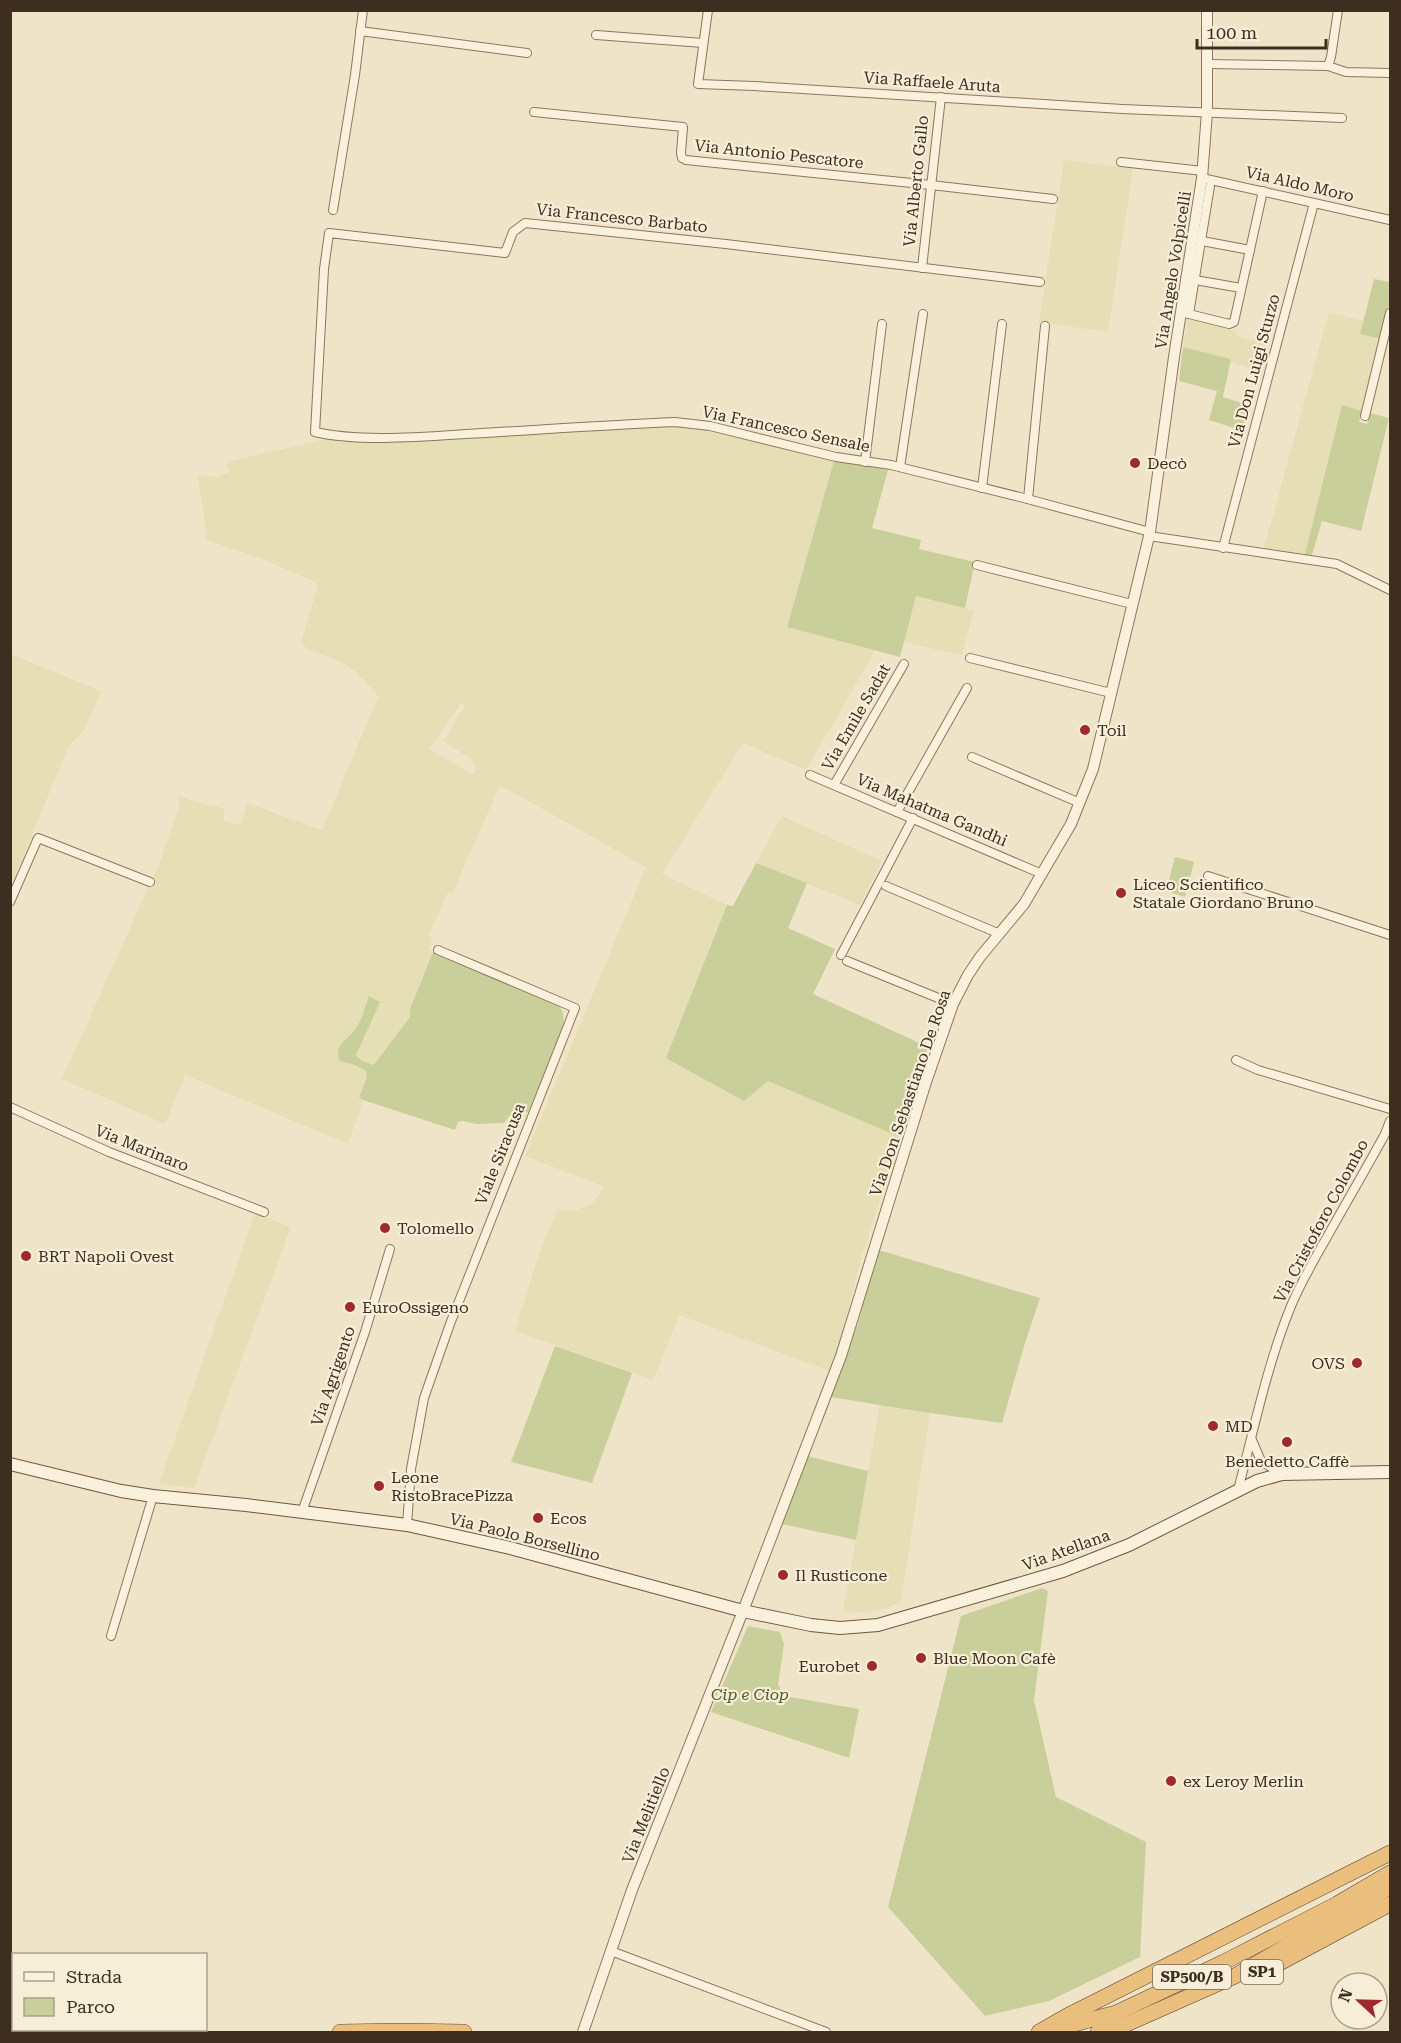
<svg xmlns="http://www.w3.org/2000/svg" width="1401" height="2043" font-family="'Roboto Serif',serif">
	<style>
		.farmland { fill: #e6deb5; fill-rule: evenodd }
		.green { fill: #c9cf9b }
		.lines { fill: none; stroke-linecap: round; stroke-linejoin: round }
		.minor-casing { stroke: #8d765c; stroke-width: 10 }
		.tertiary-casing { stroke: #8d765c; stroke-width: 12 }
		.secondary-casing { stroke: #6f573f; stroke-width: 14 }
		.trunk-casing { stroke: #5b4430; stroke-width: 16 }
		.minor { stroke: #faf1dc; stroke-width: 8 }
		.tertiary { stroke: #faf1dc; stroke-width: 10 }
		.secondary { stroke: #faf1dc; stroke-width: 12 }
		.trunk { stroke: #eabe7c; stroke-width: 15 }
		.poi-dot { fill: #9e2a2b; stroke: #f7eed8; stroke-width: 2 }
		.labels { text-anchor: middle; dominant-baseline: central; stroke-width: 4.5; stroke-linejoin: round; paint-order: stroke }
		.shield { fill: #f7eed8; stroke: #756857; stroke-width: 1.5 }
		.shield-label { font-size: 15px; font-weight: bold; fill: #3d2e20 }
		.street-label { font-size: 16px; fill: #3d2e20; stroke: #f7eed8 }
		.poi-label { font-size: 16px; fill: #3d2e20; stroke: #f7eed8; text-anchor: start }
		.park-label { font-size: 16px; font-style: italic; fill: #4d5a26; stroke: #f7eed8 }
	</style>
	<rect width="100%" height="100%" fill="#f0e4c8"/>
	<g class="farmland">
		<path d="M1064,160l69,9 -25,163 -69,-10z"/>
		<path d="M1329,312l35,9 -4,13 21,5 -19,72 -20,-5 -37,148 -41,-6z"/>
		<path d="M1188,319l49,12 -1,5 32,9 -7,26 -30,-9v-3l-48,-12z"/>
		<path d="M664,425l54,6 117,26 -48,169 88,25 -69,119 -63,-27 -81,131 65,31 -61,153 112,26 122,53 -38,119 -21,82 -12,33 -150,-56 -26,65 -138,-49 21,-68 21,-54 16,2 18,-6 14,-18 -80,-31 121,-289 -146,-82 -48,109 -4,-2 -20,44 5,2 -5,12 5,2 -23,57v8l-34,45 -3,3 -12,-6 -5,-4 2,-8 21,-45 -7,-6 -16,32 -12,12 -6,11 2,10 15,4 11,6 1,6 -8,18v2l4,3 -15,44 -163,-69 -20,49 -103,-45 97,-215 21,-60 -3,-8 48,13 -2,12 18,4 6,-22 75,27 56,-133 -4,-6 -24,-24 -11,-6 -31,-11 -7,-8 17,-57 -5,-4 -53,-23 -54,-18 -2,-25 -6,-36 1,-3 6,-1 11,2 13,-5 -3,-8 10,-4 93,-22zM461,703l4,3 -22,35 30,19 3,10 -2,5 -42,-24 -2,-3z"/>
		<path d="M916,595l58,15 -12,45 -59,-13z"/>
		<path d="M11,654l90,37 -17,39 -16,17 -57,139z"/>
		<path d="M782,816l100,45 -22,44 -104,-42z"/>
		<path d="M255,1213l36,14 -97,261 -35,-4z"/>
		<path d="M880,1404l50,9 -29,189 -17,7 -21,3 -20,-1z"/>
	</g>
	<g class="green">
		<path d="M1374,279l16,3v18l-9,39 -21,-5z"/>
		<path d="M1183,347l48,12 -8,38 28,9 -7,25 -35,-11 8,-29 -38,-10z"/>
		<path d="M1342,405l20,6 -3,11 8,2 3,-11 19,5 -28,113 -39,-10 -10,34 -7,-1z"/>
		<path d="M835,457l53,13 -16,58 49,12 -2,9 56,13 -10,46 -49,-12 -16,61 -113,-30z"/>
		<path d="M1175,857l19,5 -9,35 -19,-6z"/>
		<path d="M756,863l51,20 -19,45 47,21 -22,45 115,53 -28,90 -132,-56 -24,20 -78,-43 61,-153 6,1z"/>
		<path d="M433,952l126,53 4,8 1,13 -36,86 -17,2 -7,9 -27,1 -15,-3 -4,1 -3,8 -92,-30 -4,-3 8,-20 -1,-6 -11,-6 -15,-4c-8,-16 8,-21 16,-33 6,-9 9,-21 13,-32l11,6 -24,53 5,5 12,5 3,-3 34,-45v-8z"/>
		<path d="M878,1251h4l158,47 -15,45 -23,80 -72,-10 -100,-16 28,-74z"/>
		<path d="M555,1346l77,27 -40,110 -81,-21z"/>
		<path d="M807,1456l61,15 -12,69 -74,-16z"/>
		<path d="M1042,1588l6,3 -14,109 22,97 90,45 -6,115 -91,44 -64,15 -97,-109 73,-291z"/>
		<path d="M748,1626l32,6 4,12 -6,41 7,11 74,13 -10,49 -138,-46z"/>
	</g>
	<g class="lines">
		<g class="minor-casing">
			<g id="minor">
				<path d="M708,10l-10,74 56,2 368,23 220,9"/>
				<path d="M360,31l167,22"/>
				<path d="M596,35l107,8"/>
				<path d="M1207,64l121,2 18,6 44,1"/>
				<path d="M1328,66l3,-9 7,-47"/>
				<path d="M534,112l149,15 -2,26 1,5 4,2 245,25 122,14"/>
				<path d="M1121,162l82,9"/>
				<path d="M1202,178l188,42"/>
				<path d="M333,210l22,-135 8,-65"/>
				<path d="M1202,241l48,9"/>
				<path d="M922,268l19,-171"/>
				<path d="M1195,280l46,8"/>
				<path d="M1040,282l-314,-38 -201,-21 -12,9 -8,21 -176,-20 -5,36 -9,163c44,10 105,5 151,2 70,-4 139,-9 209,-12l35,4 126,31 55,8 129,32 130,35"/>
				<path d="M1181,312l48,12 5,-2 29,-131"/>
				<path d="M1189,314l21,-128"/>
				<path d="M1365,416l25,-103"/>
				<path d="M865,462l17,-138"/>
				<path d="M900,467l23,-153"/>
				<path d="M982,488l20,-164"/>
				<path d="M1028,499l17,-173"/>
				<path d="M1149,536l188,28 53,26"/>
				<path d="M1223,548l91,-345"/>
				<path d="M977,565l155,39"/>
				<path d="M970,658l141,35"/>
				<path d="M972,757l108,46"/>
				<path d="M810,775l232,99"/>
				<path d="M834,785l70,-121"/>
				<path d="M897,812l70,-124"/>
				<path d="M1208,876l182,59"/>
				<path d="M886,886l114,48"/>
				<path d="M10,902l28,-64 112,44"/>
				<path d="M841,955l72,-137"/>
				<path d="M847,961l106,43"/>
				<path d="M1236,1060l22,10 132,39"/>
				<path d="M10,1107l99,45 155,60"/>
				<path d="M1252,1440l9,21 21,13"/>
				<path d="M1238,1490c16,-61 29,-125 53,-184 10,-24 23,-46 36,-69 19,-34 39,-68 58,-103l5,-13"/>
				<path d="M302,1512l63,-180 25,-83"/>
				<path d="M407,1525l4,-56 13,-71 26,-74 125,-316 -137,-58"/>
				<path d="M111,1636l42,-140"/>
				<path d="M611,1951l215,81"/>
			</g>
		</g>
		<g class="tertiary-casing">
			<path id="tertiary" d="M583,2032l49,-142 111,-279 98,-255 85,-274 27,-78 15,-29 12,-18 44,-53 47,-80 22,-55 57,-237 24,-175 28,-179 5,-66v-102"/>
		</g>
		<g class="secondary-casing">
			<path id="secondary" d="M10,1464l111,27 32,5 93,9 161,20 103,23 233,63 68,14 29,3 38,-3 185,-54 66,-26 128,-64 25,-7 108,-2"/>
		</g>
		<g class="trunk-casing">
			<g id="trunk">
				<path d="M1257,1975l133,-71"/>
				<path d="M1055,2029l61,-16 108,-51 113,-58 53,-31"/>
				<path d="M340,2032l60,-1 64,1"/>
				<path d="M1039,2032l28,-16 323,-163"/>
				<path d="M1098,2032l22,-5 113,-50 157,-90"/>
			</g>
		</g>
		<use href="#minor" class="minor"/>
		<use href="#tertiary" class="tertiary"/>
		<use href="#secondary" class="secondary"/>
		<use href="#trunk" class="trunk"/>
	</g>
	<g class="poi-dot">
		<circle cx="1135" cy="463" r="6"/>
		<circle cx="1085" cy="730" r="6"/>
		<circle cx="1121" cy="893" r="6"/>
		<circle cx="385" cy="1228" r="6"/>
		<circle cx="26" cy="1256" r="6"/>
		<circle cx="350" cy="1307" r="6"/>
		<circle cx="1357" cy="1363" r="6"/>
		<circle cx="1213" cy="1426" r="6"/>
		<circle cx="1287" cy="1442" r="6"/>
		<circle cx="379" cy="1486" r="6"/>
		<circle cx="538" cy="1518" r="6"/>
		<circle cx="783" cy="1575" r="6"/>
		<circle cx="921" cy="1658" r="6"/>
		<circle cx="872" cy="1666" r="6"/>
		<circle cx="1171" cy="1781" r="6"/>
	</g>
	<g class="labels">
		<g class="shield">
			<rect x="1241" y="1960" width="42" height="24" rx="4.5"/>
			<rect x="1153" y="1965" width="78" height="24" rx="4.5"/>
		</g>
		<g class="shield-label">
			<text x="1262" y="1972">SP1</text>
			<text x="1192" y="1977">SP500/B</text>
		</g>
		<g class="street-label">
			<text transform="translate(932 82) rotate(4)">Via Raffaele Aruta</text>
			<text transform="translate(779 154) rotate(6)">Via Antonio Pescatore</text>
			<text transform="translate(916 181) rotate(-84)">Via Alberto Gallo</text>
			<text transform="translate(1300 184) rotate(13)">Via Aldo Moro</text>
			<text transform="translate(622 218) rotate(6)">Via Francesco Barbato</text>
			<text transform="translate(1173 270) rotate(-81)">Via Angelo Volpicelli</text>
			<text transform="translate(1254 371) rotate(-75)">Via Don Luigi Sturzo</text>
			<text transform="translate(786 429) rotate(12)">Via Francesco Sensale</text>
			<text transform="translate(856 717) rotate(-60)">Via Emile Sadat</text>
			<text transform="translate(932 810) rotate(23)">Via Mahatma Gandhi</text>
			<text transform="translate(910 1093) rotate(-71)">Via Don Sebastiano De Rosa</text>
			<text transform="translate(142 1148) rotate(22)">Via Marinaro</text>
			<text transform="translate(500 1154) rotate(-68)">Viale Siracusa</text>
			<text transform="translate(1321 1221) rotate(-62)">Via Cristoforo Colombo</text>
			<text transform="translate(333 1376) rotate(-71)">Via Agrigento</text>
			<text transform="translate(525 1537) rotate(14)">Via Paolo Borsellino</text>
			<text transform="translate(1066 1550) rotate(-20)">Via Atellana</text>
			<text transform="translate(646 1815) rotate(-68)">Via Melitiello</text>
		</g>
		<g class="poi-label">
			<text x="1147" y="463">Decò</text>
			<text x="1097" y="730">Toil</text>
			<text x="1133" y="884">Liceo Scientifico<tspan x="1133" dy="18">Statale Giordano Bruno</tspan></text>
			<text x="397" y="1228">Tolomello</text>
			<text x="38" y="1256">BRT Napoli Ovest</text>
			<text x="362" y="1307">EuroOssigeno</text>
			<text x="1345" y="1363" text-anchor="end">OVS</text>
			<text x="1225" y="1426">MD</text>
			<text x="1287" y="1461" text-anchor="middle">Benedetto Caffè</text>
			<text x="391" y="1477">Leone<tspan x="391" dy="18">RistoBracePizza</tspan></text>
			<text x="550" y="1518">Ecos</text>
			<text x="795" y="1575">Il Rusticone</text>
			<text x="933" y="1658">Blue Moon Cafè</text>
			<text x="860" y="1666" text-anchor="end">Eurobet</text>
			<text x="1183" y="1781">ex Leroy Merlin</text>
		</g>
		<g class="park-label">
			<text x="750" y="1694">Cip e Ciop</text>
		</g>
	</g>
	<rect width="1401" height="2043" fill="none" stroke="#3d2e20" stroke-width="24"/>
	<rect x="12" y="1953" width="195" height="78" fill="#f7eed8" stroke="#ada18e" stroke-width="1.5"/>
	<rect x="24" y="1972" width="30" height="9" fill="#faf1dc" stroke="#ada18e" stroke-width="1.5"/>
	<text x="66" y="1983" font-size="18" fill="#3d2e20">Strada</text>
	<rect x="24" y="1998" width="30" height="18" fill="#c9cf9b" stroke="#ada18e" stroke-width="1.5"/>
	<text x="66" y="2013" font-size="18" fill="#3d2e20">Parco</text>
	<g transform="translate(1359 2001) rotate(292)"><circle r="28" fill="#f7eed8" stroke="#ada18e" stroke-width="1.5"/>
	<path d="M0-4.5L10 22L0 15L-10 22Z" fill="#9e2a2b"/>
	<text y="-9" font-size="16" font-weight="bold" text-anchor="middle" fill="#3d2e20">N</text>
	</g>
	<path d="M1197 39v9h129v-9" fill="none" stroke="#3d2e20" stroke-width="3"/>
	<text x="1206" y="39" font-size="18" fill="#3d2e20" stroke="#f7eed8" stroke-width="4.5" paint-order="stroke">100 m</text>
</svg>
